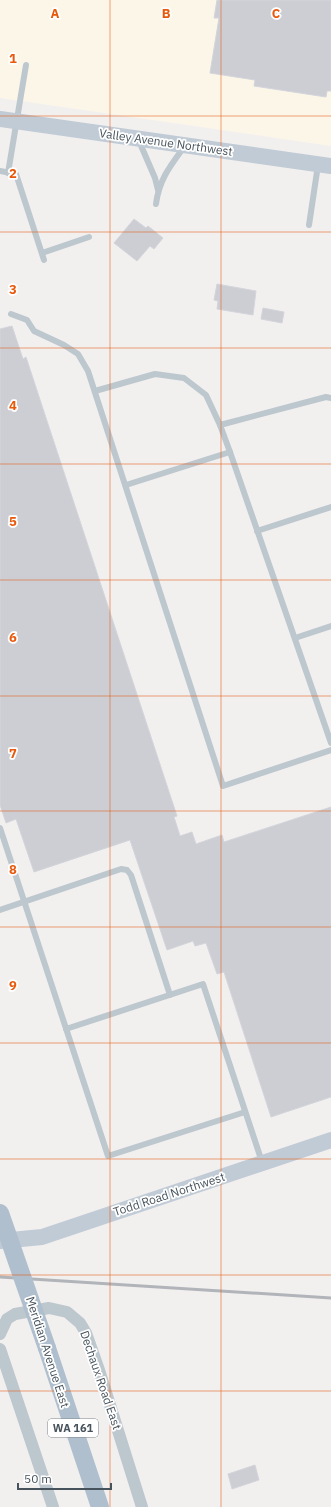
<svg xmlns="http://www.w3.org/2000/svg" width="331" height="1507" font-family="'IBM Plex Sans',sans-serif">
	<style>
		.commercial { fill: #fcf6e9 }
		.building { fill: #ccced4; stroke: #d3d5db }
		.lines { fill: none; stroke-linecap: round; stroke-linejoin: round }
		.lane { stroke: #bdc7ce; stroke-width: 6 }
		.street { stroke: #bdc7ce; stroke-width: 12 }
		.secondary { stroke: #c0cbd6; stroke-width: 16 }
		.primary { stroke: #afbfce; stroke-width: 18 }
		.rail { stroke: #b1b4b9; stroke-width: 3 }
		.primary-bridge { stroke: #afbfce; stroke-width: 18 }
		.grid { fill: none; stroke: #e8590c; stroke-width: 1; stroke-opacity: 0.55 }
		.labels { text-anchor: middle; dominant-baseline: central; stroke-width: 3.5; stroke-linejoin: round; paint-order: stroke }
		.shield { fill: #fff; stroke: #7e878d; stroke-width: 1 }
		.shield-label { font-size: 11px; font-weight: bold; fill: #47535c }
		.street-label { font-size: 12px; fill: #47535c; stroke: #fff }
		.grid-label { font-size: 13px; text-anchor: middle; font-weight: bold; fill: #e8590c; stroke: #fff; stroke-width: 3.5; stroke-linejoin: round; paint-order: stroke }
	</style>
	<rect width="100%" height="100%" fill="#f2efef"/>
	<path class="commercial" d="M0,0h331v146l-331,-48z"/>
	<g class="building">
		<path d="M217,0h114v91h-4l-1,6 -72,-11 1,-6 -45,-7 9,-55h-5z"/>
		<path d="M134,219l12,9 2,-2 15,12 -9,11 -4,-3 -13,15 -23,-18z"/>
		<path d="M217,284l39,7 -3,24 -36,-6 1,-8 -4,-1z"/>
		<path d="M263,308l21,4 -2,11 -21,-4z"/>
		<path d="M12,326l11,33 3,-2 151,459 -3,1 6,19 12,-4 4,12 26,-9 2,7 107,-35v290l-60,20 -47,-145 -7,2 -11,-31 -11,3 -2,-5 -26,9 -37,-110 -96,32 -18,-53 -10,4 -6,-18v-476z"/>
		<path d="M255,1465l4,15 -27,9 -4,-15z"/>
	</g>
	<g class="lines">
		<g class="lane">
			<path d="M139,141l16,37 3,12"/>
			<path d="M0,171l16,3 28,86"/>
			<path d="M8,173l18,-108"/>
			<path d="M156,204c3,-24 14,-38 28,-57"/>
			<path d="M309,225l9,-60"/>
			<path d="M42,253l47,-16"/>
			<path d="M11,314l16,6 7,11 30,14 14,9 10,17 135,415 108,-36"/>
			<path d="M95,391l60,-17 29,4 22,17 14,30 10,27 101,291"/>
			<path d="M220,425l106,-28 5,1"/>
			<path d="M126,485l104,-33"/>
			<path d="M257,531l74,-24"/>
			<path d="M295,638l36,-12"/>
			<path d="M0,828l108,328 137,-44"/>
			<path d="M0,910l121,-41 6,1 4,5 39,120"/>
			<path d="M66,1029l137,-45 59,178"/>
		</g>
		<g class="street">
			<path d="M0,1334l7,-15 8,-5 34,-6 18,4 13,11 6,10 13,37 43,137"/>
			<path d="M0,1349l53,158"/>
		</g>
		<g class="secondary">
			<path d="M0,119l331,47"/>
			<path d="M0,1241l42,-4 289,-97"/>
		</g>
		<path class="primary" d="M47,1348l53,159"/>
		<path class="rail" d="M0,1277l331,21"/>
		<path class="primary-bridge" d="M0,1213l47,135"/>
	</g>
	<path class="grid" d="M110,0v1507M221,0v1507M0,116h331M0,232h331M0,348h331M0,464h331M0,580h331M0,696h331M0,811h331M0,927h331M0,1043h331M0,1159h331M0,1275h331M0,1391h331"/>
	<g class="labels">
		<rect class="shield" x="48" y="1419" width="50" height="18" rx="3"/>
		<g class="shield-label">
			<text x="73" y="1428">WA 161</text>
		</g>
		<g class="street-label">
			<text transform="translate(166 142) rotate(8)">Valley Avenue Northwest</text>
			<text transform="translate(169 1194) rotate(-18)">Todd Road Northwest</text>
			<text transform="translate(48 1352) rotate(72)">Meridian Avenue East</text>
			<text transform="translate(101 1380) rotate(71)">Dechaux Road East</text>
		</g>
	</g>
	<g class="grid-label">
		<text x="55" y="18">A</text>
		<text x="166" y="18">B</text>
		<text x="276" y="18">C</text>
		<text x="13" y="63">1</text>
		<text x="13" y="178">2</text>
		<text x="13" y="294">3</text>
		<text x="13" y="410">4</text>
		<text x="13" y="526">5</text>
		<text x="13" y="642">6</text>
		<text x="13" y="758">7</text>
		<text x="13" y="874">8</text>
		<text x="13" y="990">9</text>
	</g>
	<path d="M18 1483v6h93v-6" fill="none" stroke="#47535c" stroke-width="2"/>
	<text x="24" y="1483" font-size="12" fill="#47535c" stroke="#ffffff" stroke-width="3" paint-order="stroke">50 m</text>
</svg>
